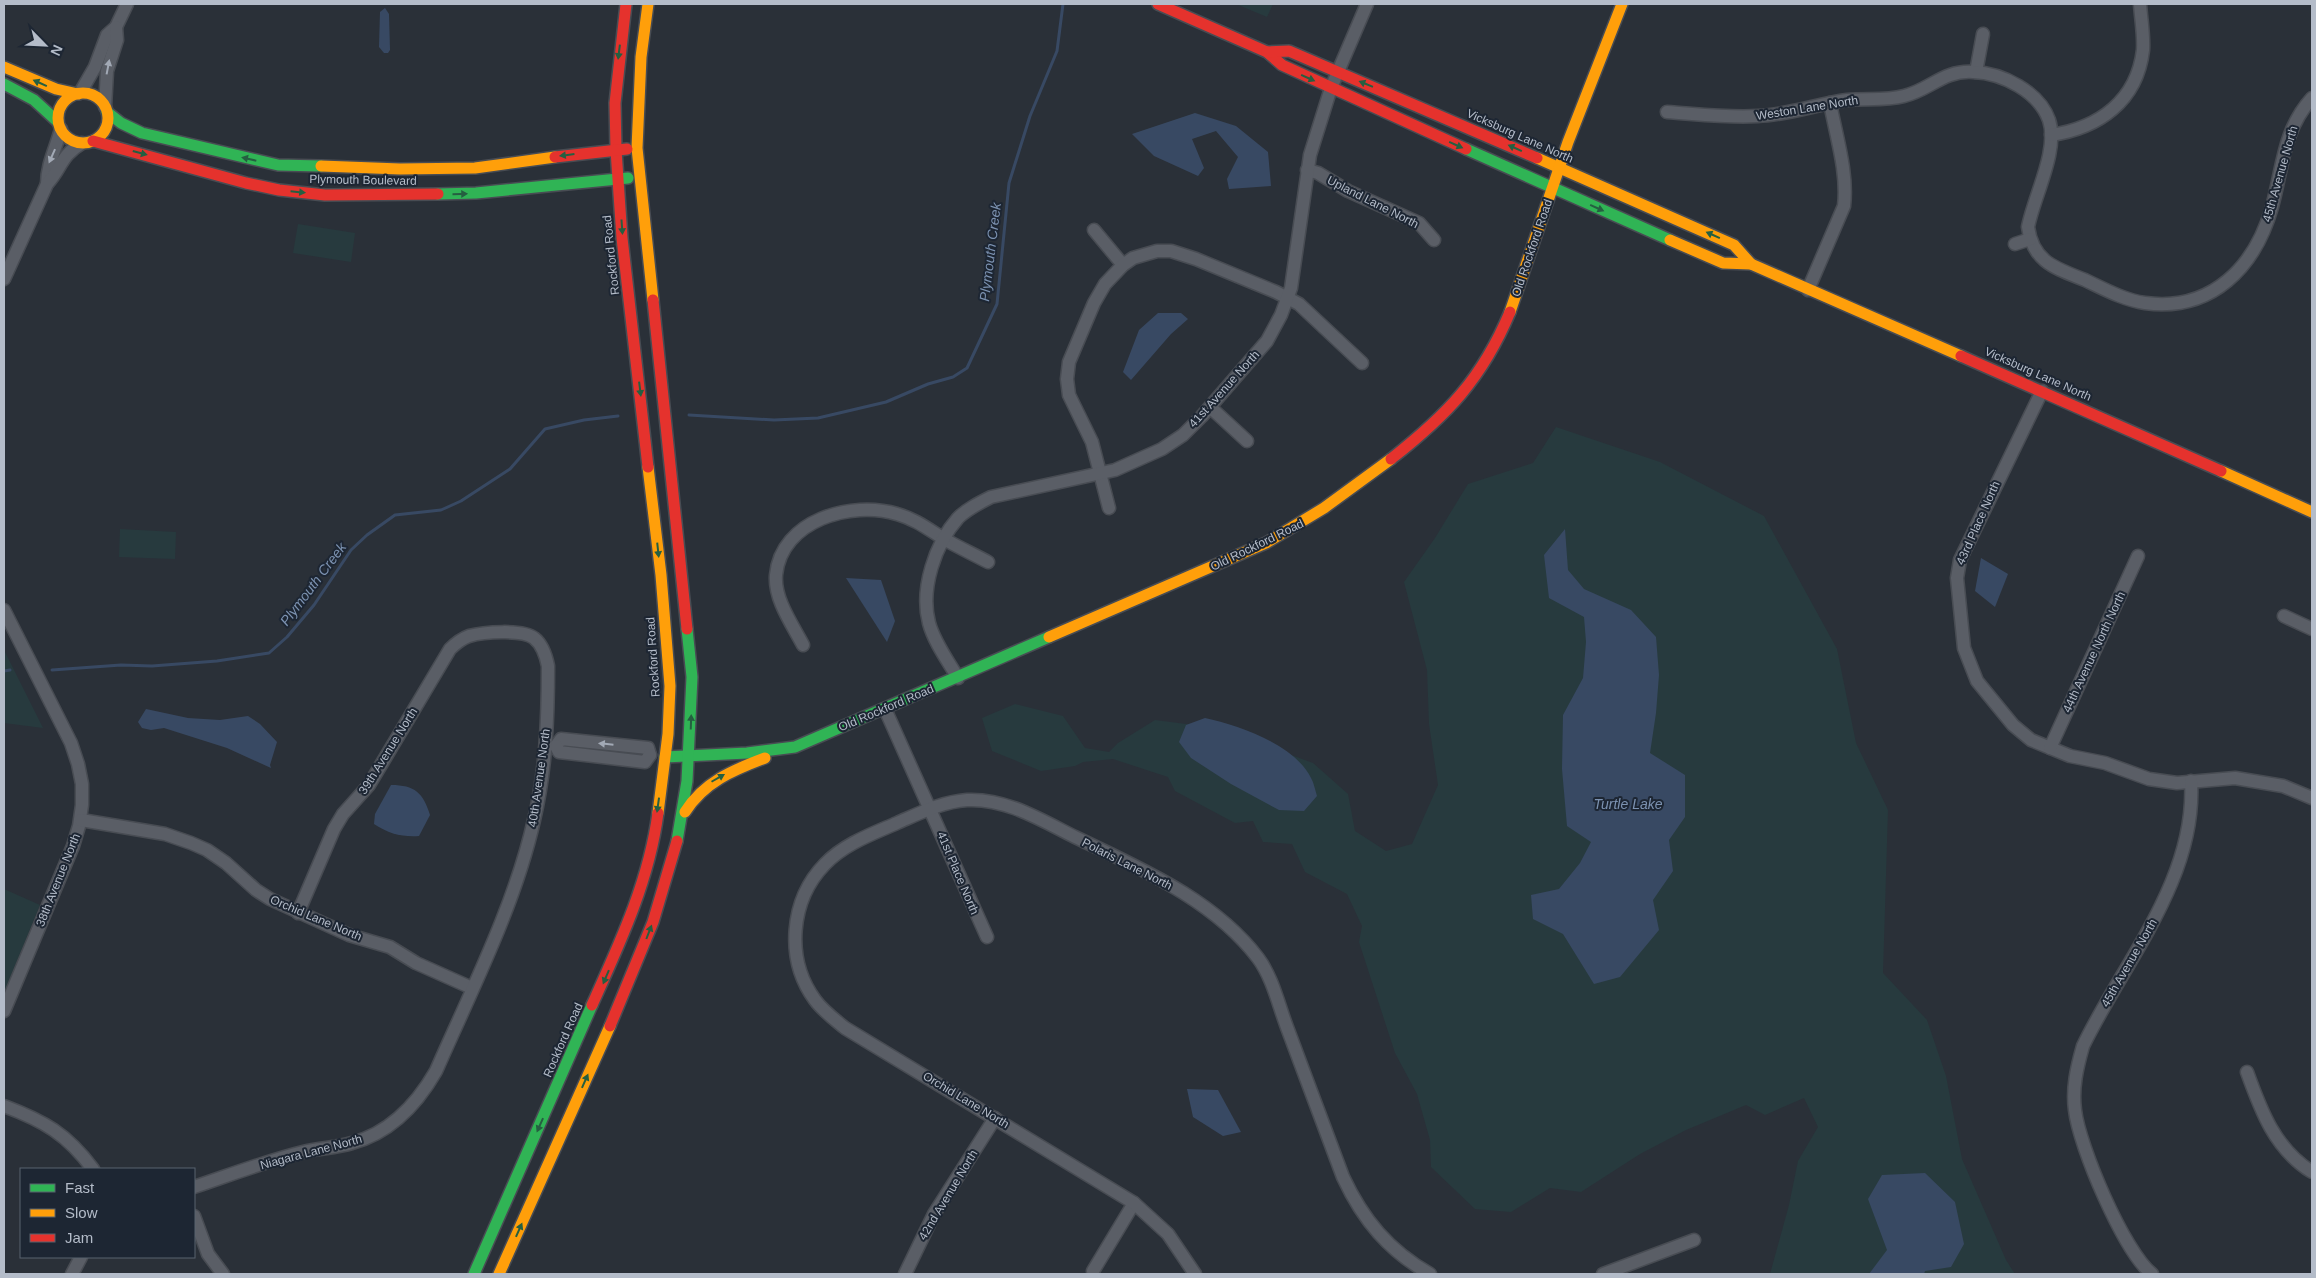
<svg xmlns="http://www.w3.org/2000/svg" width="2316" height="1278" font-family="Helvetica,sans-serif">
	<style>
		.green { fill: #273a3e }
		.water { fill: #384963 }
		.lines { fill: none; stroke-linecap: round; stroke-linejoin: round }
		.stream { stroke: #384963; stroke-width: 3 }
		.street-casing { stroke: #484c53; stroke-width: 15 }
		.fast-casing { stroke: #484c53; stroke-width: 14 }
		.slow-casing { stroke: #484c53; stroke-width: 14 }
		.jam-casing { stroke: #484c53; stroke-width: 14 }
		.street { stroke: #5a5e66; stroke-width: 12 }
		.fast { stroke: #30b455; stroke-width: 11 }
		.slow { stroke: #ff9f0a; stroke-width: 11 }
		.jam { stroke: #e5322d; stroke-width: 11 }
		.oneway { fill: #255f41 }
		.oneway2 { fill: #a2a9b5 }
		.labels { text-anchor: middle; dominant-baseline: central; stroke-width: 4; stroke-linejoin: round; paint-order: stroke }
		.street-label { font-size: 12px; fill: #b4bcc9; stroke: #1d2633 }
		.water-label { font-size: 14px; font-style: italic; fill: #7c92b1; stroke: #1d2633 }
	</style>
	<rect width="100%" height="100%" fill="#2a3038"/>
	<g class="green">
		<path d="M1236,4h37l-6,13z"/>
		<path d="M298,224l57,9 -4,29 -58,-9z"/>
		<path d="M1556,427l104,35 104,54 73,133 19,94 32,67 -5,163 44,47 19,56 16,83 44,101 9,14h-245l19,-69 9,-44 20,-34 -14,-29 -39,17 -19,-10 -60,25 -46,24 -59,38 -31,-4 -39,24 -36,-3 -44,-42 -1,-27 -13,-46 -22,-41 -36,-111 3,-16 -15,-32 -42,-22 -13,-28 -29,-2 -10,-21 -18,2 -60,-32 -7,-14 -55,-18 -30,3 -8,4 -34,5 -49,-20 -10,-33 33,-14 48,12 22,32 24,4 9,-9 37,-23 62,8 96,35 35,31 7,37 31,20 26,-7 26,-59 -9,-61 -2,-54 -23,-88 31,-44 33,-54 65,-21z"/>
		<path d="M120,529l56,3 -1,27 -56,-2z"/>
		<path d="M4,650l39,78 -39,-5z"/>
		<path d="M4,889l36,16 -36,88z"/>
	</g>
	<g class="water">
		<path d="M385,8l4,6 1,36 -2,3h-4l-5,-6 1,-35z"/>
		<path d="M1195,113l41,13 32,26 3,34 -42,3 -2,-10 11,-22 -22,-26 -24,8 12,29 -6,8 -44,-20 -22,-22z"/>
		<path d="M1158,313h23l7,6 -17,15 -40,46 -8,-8 16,-42z"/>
		<path d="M1565,529l3,41 16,19 47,21 25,27 3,38 -3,38 -6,40 35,22v42l-16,23 4,31 -20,29 6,30 -39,47 -26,7 -31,-50 -30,-15 -2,-24 28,-6 21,-26 11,-21 -24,-16 -5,-57 1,-54 20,-37 3,-36 -2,-25 -35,-19 -5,-43z"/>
		<path d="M1981,558l27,16 -13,33 -20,-16z"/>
		<path d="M846,578l35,2 14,41 -8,21z"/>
		<path d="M146,709l42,9 32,2 28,-4 12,8 17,18 -7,23 1,3 -44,-20 -63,-20 -13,2 -9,-2 -4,-6z"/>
		<path d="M1205,718c34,7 90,27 106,60 3,5 4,12 6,18l-13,15 -25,-1 -48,-26 -40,-26 -12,-16 7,-17z"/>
		<path d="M391,785c24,0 32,8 39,30l-11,21c-17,1 -30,-2 -45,-12l1,-10z"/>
		<path d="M1187,1089l31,1 23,42 -18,4 -30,-19z"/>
		<path d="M1925,1173l30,29 9,42 -13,23 -26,4 -1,3h-55l18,-24 -19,-51 14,-24z"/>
	</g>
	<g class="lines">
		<g class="stream">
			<path d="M689,415l85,5 44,-2 68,-16 42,-18 25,-7 14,-9 30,-64 12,-121 21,-67 27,-65 6,-47"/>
			<path d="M52,670l69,-5 31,1 65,-5 52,-8 18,-16 27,-32 37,-55 16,-15 28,-20 46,-5 20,-9 49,-32 35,-40 39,-9 34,-4"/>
			<path d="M4,671l6,-1"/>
		</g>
		<g class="street-casing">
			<g id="street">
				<path d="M1976,72l7,-38"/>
				<path d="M80,93l15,-26 12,-32 9,-8 11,-23"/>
				<path d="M105,107l2,-36 10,-31 -1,-13"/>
				<path d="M1667,112c30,2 61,6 91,4 30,-1 59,-12 89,-16 19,-2 38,1 57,-4 26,-6 39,-26 69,-24 30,1 66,20 76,48 10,30 -15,76 -21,107 5,35 27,41 57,53 19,9 39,20 60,23 67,9 110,-36 127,-96 11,-40 11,-77 40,-109"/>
				<path d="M2051,135c48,-7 86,-34 92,-85 1,-15 -2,-31 -3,-46"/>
				<path d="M1307,170l11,3 30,18 71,32 15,17"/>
				<path d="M47,184c0,-20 9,-36 14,-55"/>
				<path d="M1094,230l29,35"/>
				<path d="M2015,244l15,-5"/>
				<path d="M4,279l43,-95c15,-16 13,-28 35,-41"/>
				<path d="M1808,290l36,-84c4,-34 -8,-70 -14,-103"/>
				<path d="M2042,391l-82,169 -3,18 7,70 13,33 36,44 18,15 39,16 35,7 44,16 28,4 58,-5 48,8 29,12"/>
				<path d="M1210,407l37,34"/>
				<path d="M1109,508l-17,-66 -23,-47 -2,-16 2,-17 25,-59 11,-19 18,-19 10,-7 24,-7h14l25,8 80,33 23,12 63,59"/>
				<path d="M4,610l67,133 7,21 4,20v21l-3,21 -6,20 -69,165"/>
				<path d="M2284,616l28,13"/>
				<path d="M803,645c-11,-21 -29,-46 -27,-70 5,-55 76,-75 121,-61 18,5 31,15 47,25 14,8 29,15 44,23"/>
				<path d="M958,678c-10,-17 -24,-36 -29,-55 -9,-34 6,-79 29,-105 9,-9 21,-15 33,-21l124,-27 47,-21 21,-14 19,-19 65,-75 14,-26 10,-27 19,-133 21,-67 36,-84"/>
				<path d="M885,709l102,228"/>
				<path d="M556,746l5,-7 87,9 2,7"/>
				<path d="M556,746l3,6 86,10 5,-7"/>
				<path d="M2050,748l88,-192"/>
				<path d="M81,820l84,14 26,9 16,7 19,13 30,27 14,9 79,36 41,12 26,16 56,25"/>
				<path d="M2247,1072c14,39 28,77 65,100"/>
				<path d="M4,1106c40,15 63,28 89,63"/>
				<path d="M194,1187c36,-12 72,-26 109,-35 16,-4 33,-4 49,-9 38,-10 65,-39 84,-72 35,-80 79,-166 98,-251 12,-50 14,-102 14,-154 -2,-10 -5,-21 -14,-28 -11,-9 -51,-6 -65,-2 -8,3 -13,7 -19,13l-81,136 -26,29 -9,15 -36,84"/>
				<path d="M194,1216l14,38 15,20"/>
				<path d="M1093,1271l41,-68"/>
				<path d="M72,1274l9,-17"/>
				<path d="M905,1274l29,-60 61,-96"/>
				<path d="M1195,1274l-27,-40 -34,-31 -289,-175c-11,-9 -22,-17 -30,-28 -30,-41 -25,-100 10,-136 19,-20 47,-30 72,-41 23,-10 44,-21 70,-23 39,-2 74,20 108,37 64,31 138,62 183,121 15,20 21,49 30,72 18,49 37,98 55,147 20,43 46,74 87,97"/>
				<path d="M1603,1274l91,-34"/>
				<path d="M2152,1274c-28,-22 -73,-128 -77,-164 -3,-22 2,-43 8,-64 40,-83 114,-167 108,-265"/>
			</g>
		</g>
		<g class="fast-casing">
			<g id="fast">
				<path d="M4,84l30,16 24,22"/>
				<path d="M107,112l14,11 21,10 136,32 43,1"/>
				<path d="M1466,149l204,91"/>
				<path d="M438,194l38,-1 152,-15"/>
				<path d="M665,757l82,-4 48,-6 254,-110"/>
				<path d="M677,841l10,-60 5,-104 -5,-48"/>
				<path d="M474,1274l118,-269"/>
			</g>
		</g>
		<g class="slow-casing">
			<g id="slow">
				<path d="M648,4l-7,53 -4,91 16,152"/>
				<path d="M4,67l52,22 22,5"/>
				<circle cx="83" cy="118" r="25"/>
				<path d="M1537,158l197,87 17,19"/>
				<path d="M321,166l79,3 75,-1 80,-11"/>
				<path d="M1670,240l53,23 28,1 210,92"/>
				<path d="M1510,312l58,-170 54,-138"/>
				<path d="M648,467l13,108 9,111 -2,48 -10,79"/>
				<path d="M2221,471l91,41"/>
				<path d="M1049,637l217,-94 58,-35 67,-49"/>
				<path d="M685,812c19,-30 48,-42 80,-54"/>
				<path d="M499,1274l111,-248"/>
			</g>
		</g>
		<g class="jam-casing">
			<g id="jam">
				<path d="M626,4l-11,99 1,47 6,88 26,229"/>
				<path d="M1158,4l109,48 15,13 184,84"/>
				<path d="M1267,52l22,-1 248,107"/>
				<path d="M93,141l153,42 33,7 46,5 113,-1"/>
				<path d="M555,157l72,-8"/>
				<path d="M653,300l34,329"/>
				<path d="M1961,356l260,115"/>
				<path d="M1391,459c56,-44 91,-80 119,-147"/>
				<path d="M592,1005c28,-62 57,-124 66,-192"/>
				<path d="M610,1026l43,-104 24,-81"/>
			</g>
		</g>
		<use href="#street" class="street"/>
		<use href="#fast" class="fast"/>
		<use href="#slow" class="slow"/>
		<use href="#jam" class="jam"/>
	</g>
	<defs><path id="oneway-solid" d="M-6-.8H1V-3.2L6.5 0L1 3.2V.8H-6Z" transform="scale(1.25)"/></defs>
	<g class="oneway">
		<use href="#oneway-solid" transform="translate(619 52) rotate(97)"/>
		<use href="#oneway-solid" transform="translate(1308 78) rotate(24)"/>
		<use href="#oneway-solid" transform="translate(40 83) rotate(-156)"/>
		<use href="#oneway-solid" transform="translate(1366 84) rotate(-158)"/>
		<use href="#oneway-solid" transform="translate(1456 145) rotate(24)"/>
		<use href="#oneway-solid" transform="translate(1515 148) rotate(-156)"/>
		<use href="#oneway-solid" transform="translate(140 153) rotate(15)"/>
		<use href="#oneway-solid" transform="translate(567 155) rotate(173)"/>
		<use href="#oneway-solid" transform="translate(249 159) rotate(-167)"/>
		<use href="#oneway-solid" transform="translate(298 192) rotate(6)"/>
		<use href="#oneway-solid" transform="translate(460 194) rotate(-1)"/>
		<use href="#oneway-solid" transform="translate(1597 208) rotate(24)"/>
		<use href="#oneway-solid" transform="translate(622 227) rotate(86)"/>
		<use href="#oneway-solid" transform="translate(1713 235) rotate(-156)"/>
		<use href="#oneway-solid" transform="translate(640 389) rotate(83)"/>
		<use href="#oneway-solid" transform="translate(658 550) rotate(84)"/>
		<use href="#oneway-solid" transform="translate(691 722) rotate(-88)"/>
		<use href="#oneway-solid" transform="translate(718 778) rotate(-30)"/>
		<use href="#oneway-solid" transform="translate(658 805) rotate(98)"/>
		<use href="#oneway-solid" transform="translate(649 932) rotate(-69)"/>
		<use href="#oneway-solid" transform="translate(606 977) rotate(113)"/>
		<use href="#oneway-solid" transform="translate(585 1081) rotate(-66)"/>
		<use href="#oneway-solid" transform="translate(540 1125) rotate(114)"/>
		<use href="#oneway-solid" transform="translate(519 1230) rotate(-66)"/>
	</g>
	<g class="oneway2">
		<use href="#oneway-solid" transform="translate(108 67) rotate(-79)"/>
		<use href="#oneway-solid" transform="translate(52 156) rotate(114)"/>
		<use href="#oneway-solid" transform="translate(606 744) rotate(-174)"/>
	</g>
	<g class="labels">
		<g class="street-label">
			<text transform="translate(1807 108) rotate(-9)">Weston Lane North</text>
			<text transform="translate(1520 136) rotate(24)">Vicksburg Lane North</text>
			<text transform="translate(2280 174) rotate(-74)">45th Avenue North</text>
			<text transform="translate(363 180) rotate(1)">Plymouth Boulevard</text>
			<text transform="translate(1373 202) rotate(27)">Upland Lane North</text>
			<text transform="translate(1532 248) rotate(-71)">Old Rockford Road</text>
			<text transform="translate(611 255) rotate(-96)">Rockford Road</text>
			<text transform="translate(2038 374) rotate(24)">Vicksburg Lane North</text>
			<text transform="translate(1224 389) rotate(-48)">41st Avenue North</text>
			<text transform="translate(1978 523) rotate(-66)">43rd Place North</text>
			<text transform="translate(1257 545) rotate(-26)">Old Rockford Road</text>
			<text transform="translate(2094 652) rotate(-65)">44th Avenue North North</text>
			<text transform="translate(653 657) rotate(-94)">Rockford Road</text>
			<text transform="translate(886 708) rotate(-23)">Old Rockford Road</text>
			<text transform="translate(388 751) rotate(-58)">39th Avenue North</text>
			<text transform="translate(539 778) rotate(-82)">40th Avenue North</text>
			<text transform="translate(1127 864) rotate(27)">Polaris Lane North</text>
			<text transform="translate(958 873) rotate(67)">41st Place North</text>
			<text transform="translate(58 880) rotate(-68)">38th Avenue North</text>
			<text transform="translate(316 918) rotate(23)">Orchid Lane North</text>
			<text transform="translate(2129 963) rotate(-60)">45th Avenue North</text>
			<text transform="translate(563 1040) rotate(-66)">Rockford Road</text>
			<text transform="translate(966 1100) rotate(31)">Orchid Lane North</text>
			<text transform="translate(311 1152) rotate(-15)">Niagara Lane North</text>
			<text transform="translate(948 1195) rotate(-59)">42nd Avenue North</text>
		</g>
		<g class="water-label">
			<text transform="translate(990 252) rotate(-83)">Plymouth Creek</text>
			<text transform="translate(313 584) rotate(-53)">Plymouth Creek</text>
			<text x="1628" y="804">Turtle Lake</text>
		</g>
	</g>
	<rect width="2316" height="1278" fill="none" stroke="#b4bcc9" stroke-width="10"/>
	<rect x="20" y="1168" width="175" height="90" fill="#1d2633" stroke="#59626f"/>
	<rect x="30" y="1184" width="25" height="8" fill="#30b455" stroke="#59626f"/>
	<text x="65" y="1193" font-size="15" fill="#b4bcc9">Fast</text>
	<rect x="30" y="1209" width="25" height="8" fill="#ff9f0a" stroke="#59626f"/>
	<text x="65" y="1218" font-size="15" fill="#b4bcc9">Slow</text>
	<rect x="30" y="1234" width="25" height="8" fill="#e5322d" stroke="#59626f"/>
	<text x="65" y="1243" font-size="15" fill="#b4bcc9">Jam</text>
	<g transform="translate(45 45) rotate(114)" stroke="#1d2633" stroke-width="4" paint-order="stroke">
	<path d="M0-4L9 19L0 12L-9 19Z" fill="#b4bcc9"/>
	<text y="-8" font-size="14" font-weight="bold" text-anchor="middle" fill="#b4bcc9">N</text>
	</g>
</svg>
